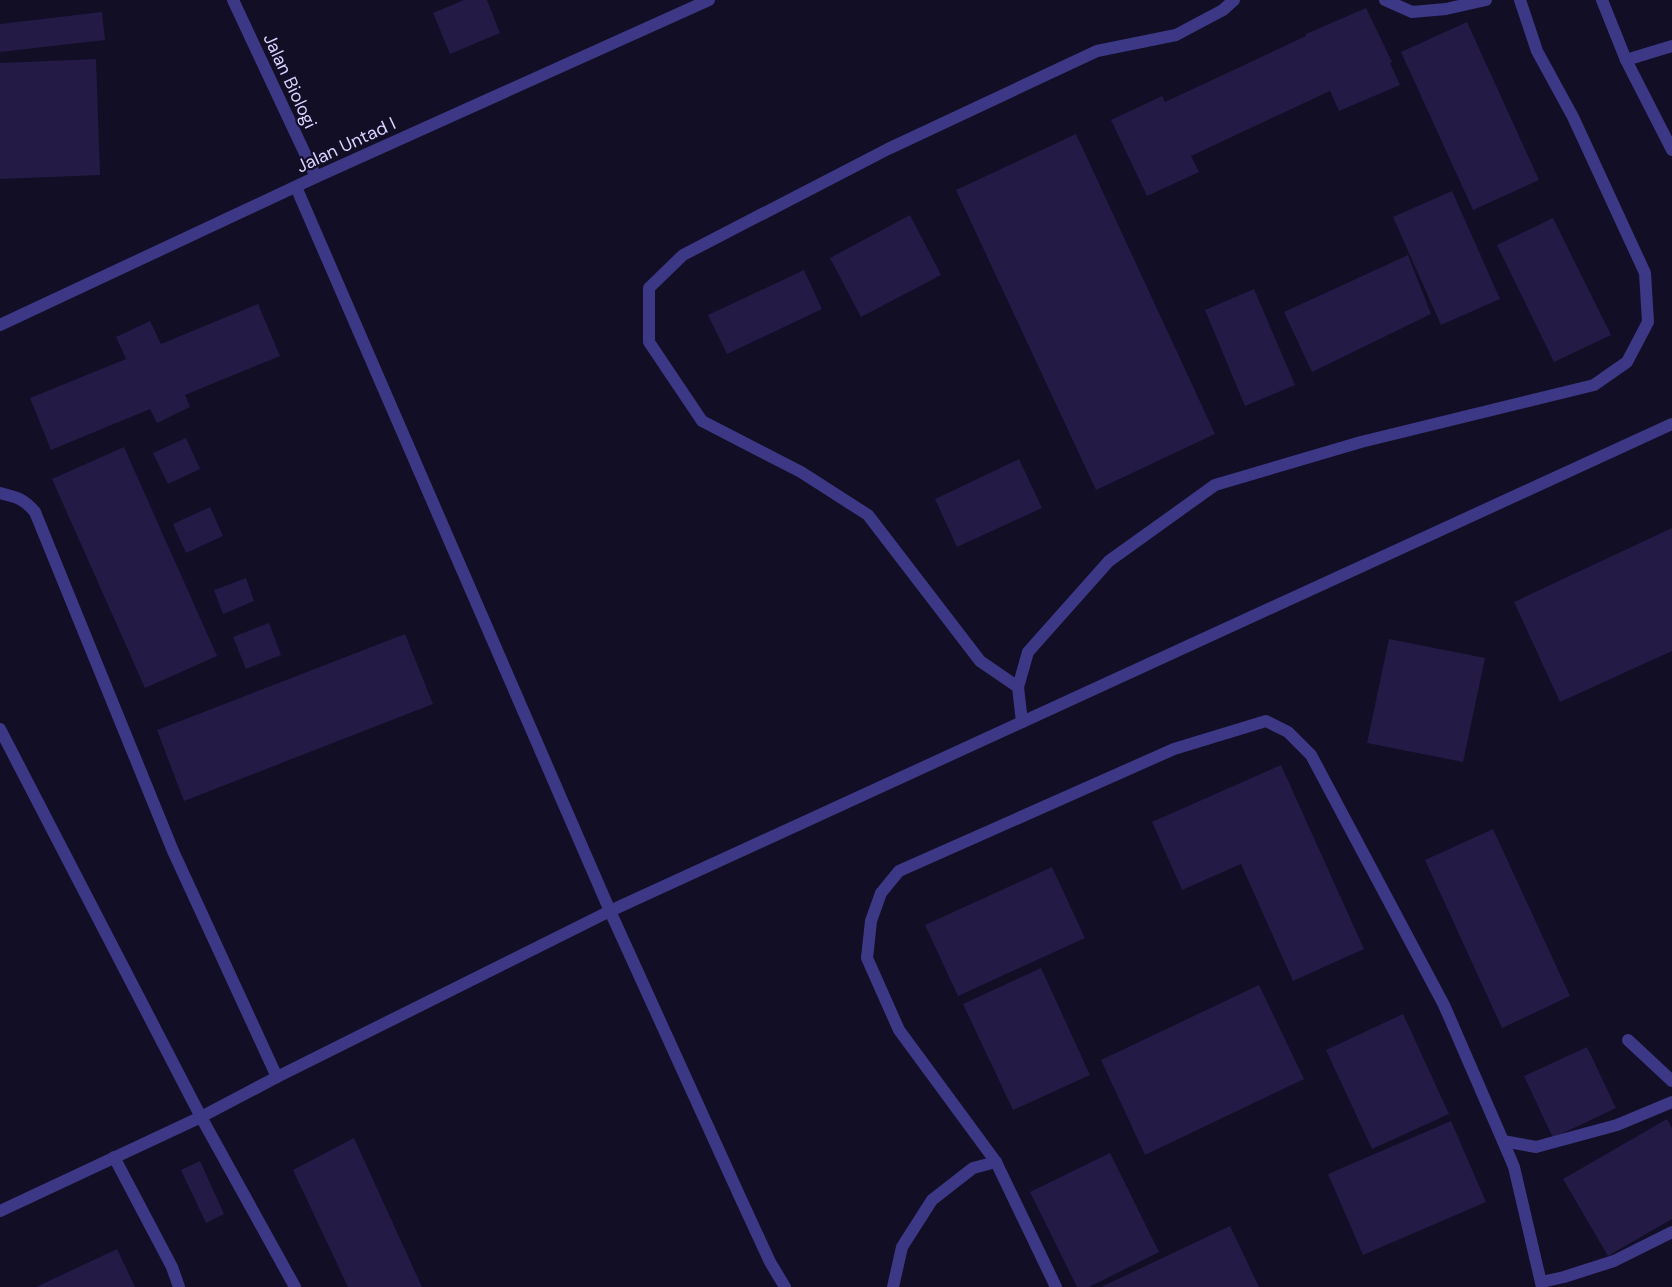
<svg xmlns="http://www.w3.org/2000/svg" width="1672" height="1287" font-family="'DM Sans',sans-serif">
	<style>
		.building { fill: #231a46 }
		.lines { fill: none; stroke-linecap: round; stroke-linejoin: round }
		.lane { stroke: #3c3885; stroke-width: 12 }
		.street { stroke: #3c3885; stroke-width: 12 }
		.labels { text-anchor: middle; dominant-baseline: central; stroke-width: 4.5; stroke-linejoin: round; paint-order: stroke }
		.street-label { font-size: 18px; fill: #d8d2ff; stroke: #120e25 }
	</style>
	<rect width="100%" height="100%" fill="#120e25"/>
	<g class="building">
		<path d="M464,0h23l13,33 -50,21 -17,-41z"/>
		<path d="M1366,8l26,54 -2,1 10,22 -61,26 -9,-20 -139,65 8,16 -52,24 -36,-76 51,-24 3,6 141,-66v-2z"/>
		<path d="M102,12l3,28 -105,12v-28z"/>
		<path d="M1467,22l72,158 -66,30 -72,-158z"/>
		<path d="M96,59l4,116 -100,4v-116z"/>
		<path d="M1076,134l139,300 -119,56 -140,-300z"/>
		<path d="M1452,191l48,108 -59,26 -48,-108z"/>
		<path d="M910,215l31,60 -80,42 -31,-59z"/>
		<path d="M1553,218l58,117 -57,27 -57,-117z"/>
		<path d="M1408,255l23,59 -119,58 -28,-60z"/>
		<path d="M804,270l18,39 -95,45 -19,-39z"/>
		<path d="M1254,289l41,96 -50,21 -40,-96z"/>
		<path d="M258,304l22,52 -95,39 5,12 -33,16 -7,-14 -99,41 -21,-52 96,-39 -10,-22 34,-16 11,23z"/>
		<path d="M186,438l14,31 -32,15 -15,-31z"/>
		<path d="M124,447l93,209 -72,32 -93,-209z"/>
		<path d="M1019,459l23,49 -85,39 -22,-48z"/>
		<path d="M210,507l13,29 -37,17 -13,-29z"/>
		<path d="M1672,528v123l-112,51 -46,-100z"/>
		<path d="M246,578l8,23 -31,13 -9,-24z"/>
		<path d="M269,623l12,32 -35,14 -13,-32z"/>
		<path d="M405,634l28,70 -249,97 -27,-71z"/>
		<path d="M1389,639l96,19 -22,104 -96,-19z"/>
		<path d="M1281,765l83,184 -71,32 -52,-117 -59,26 -30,-68z"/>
		<path d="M1493,829l77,167 -68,32 -77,-168z"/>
		<path d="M1052,867l33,71 -127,58 -33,-71z"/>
		<path d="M1041,968l49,107 -77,35 -50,-106z"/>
		<path d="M1259,985l45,94 -159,76 -44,-95z"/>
		<path d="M1403,1014l46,100 -77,35 -46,-99z"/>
		<path d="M1587,1047l29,61 -63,30 -29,-62z"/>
		<path d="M1667,1119l5,9v91l-64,37 -45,-77z"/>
		<path d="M1451,1121l35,81 -123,53 -35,-81z"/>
		<path d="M354,1138l68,149h-74l-55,-117z"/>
		<path d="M1110,1153l49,99 -70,35h-12l-47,-95z"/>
		<path d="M200,1161l24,53 -18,9 -25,-53z"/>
		<path d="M1230,1226l29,61h-158z"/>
		<path d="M117,1249l18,38h-99z"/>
	</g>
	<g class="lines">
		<g class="lane">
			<path d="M1385,0l27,12 34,-3 40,-9"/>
			<path d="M1602,0l24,60 46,90"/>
			<path d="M1626,60l46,-14"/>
			<path d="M296,187l314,724 130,286 30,65 15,25"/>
			<path d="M0,493c17,4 24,6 35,19l138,339 104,226"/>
			<path d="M1018,687l-38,-26 -112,-146 -67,-43 -99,-51 -53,-79v-54l34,-33 205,-106 209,-98 79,-16 47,-25 11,-10"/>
			<path d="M1022,722l-4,-35 10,-35 81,-91 106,-76 146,-43 233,-57 33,-23 21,-40 -3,-49 -72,-156 -36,-66 -17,-51"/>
			<path d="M0,729l201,388 94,170"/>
			<path d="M1628,1040l44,41"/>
			<path d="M1503,1141l33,6 81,-22 55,-23"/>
			<path d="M114,1157l58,110 7,20"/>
			<path d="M0,1211l201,-94 76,-40 333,-166 1062,-487"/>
			<path d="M1541,1282l23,-5 50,-16 58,-29"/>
			<path d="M893,1287l9,-40 30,-47 41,-32 23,-6"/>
			<path d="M1056,1287l-60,-125 -97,-132 -32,-72 4,-37 10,-28 18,-22 275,-122 92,-28 22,11 23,23 133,250 59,136 11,26 28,120"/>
		</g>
		<g class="street">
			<path d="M233,0l83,177"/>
			<path d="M0,325l316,-148 393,-177"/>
		</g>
	</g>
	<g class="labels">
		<g class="street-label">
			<text transform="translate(290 81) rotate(65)">Jalan Biologi</text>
			<text transform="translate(346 145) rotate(-25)">Jalan Untad I</text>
		</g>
	</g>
</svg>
